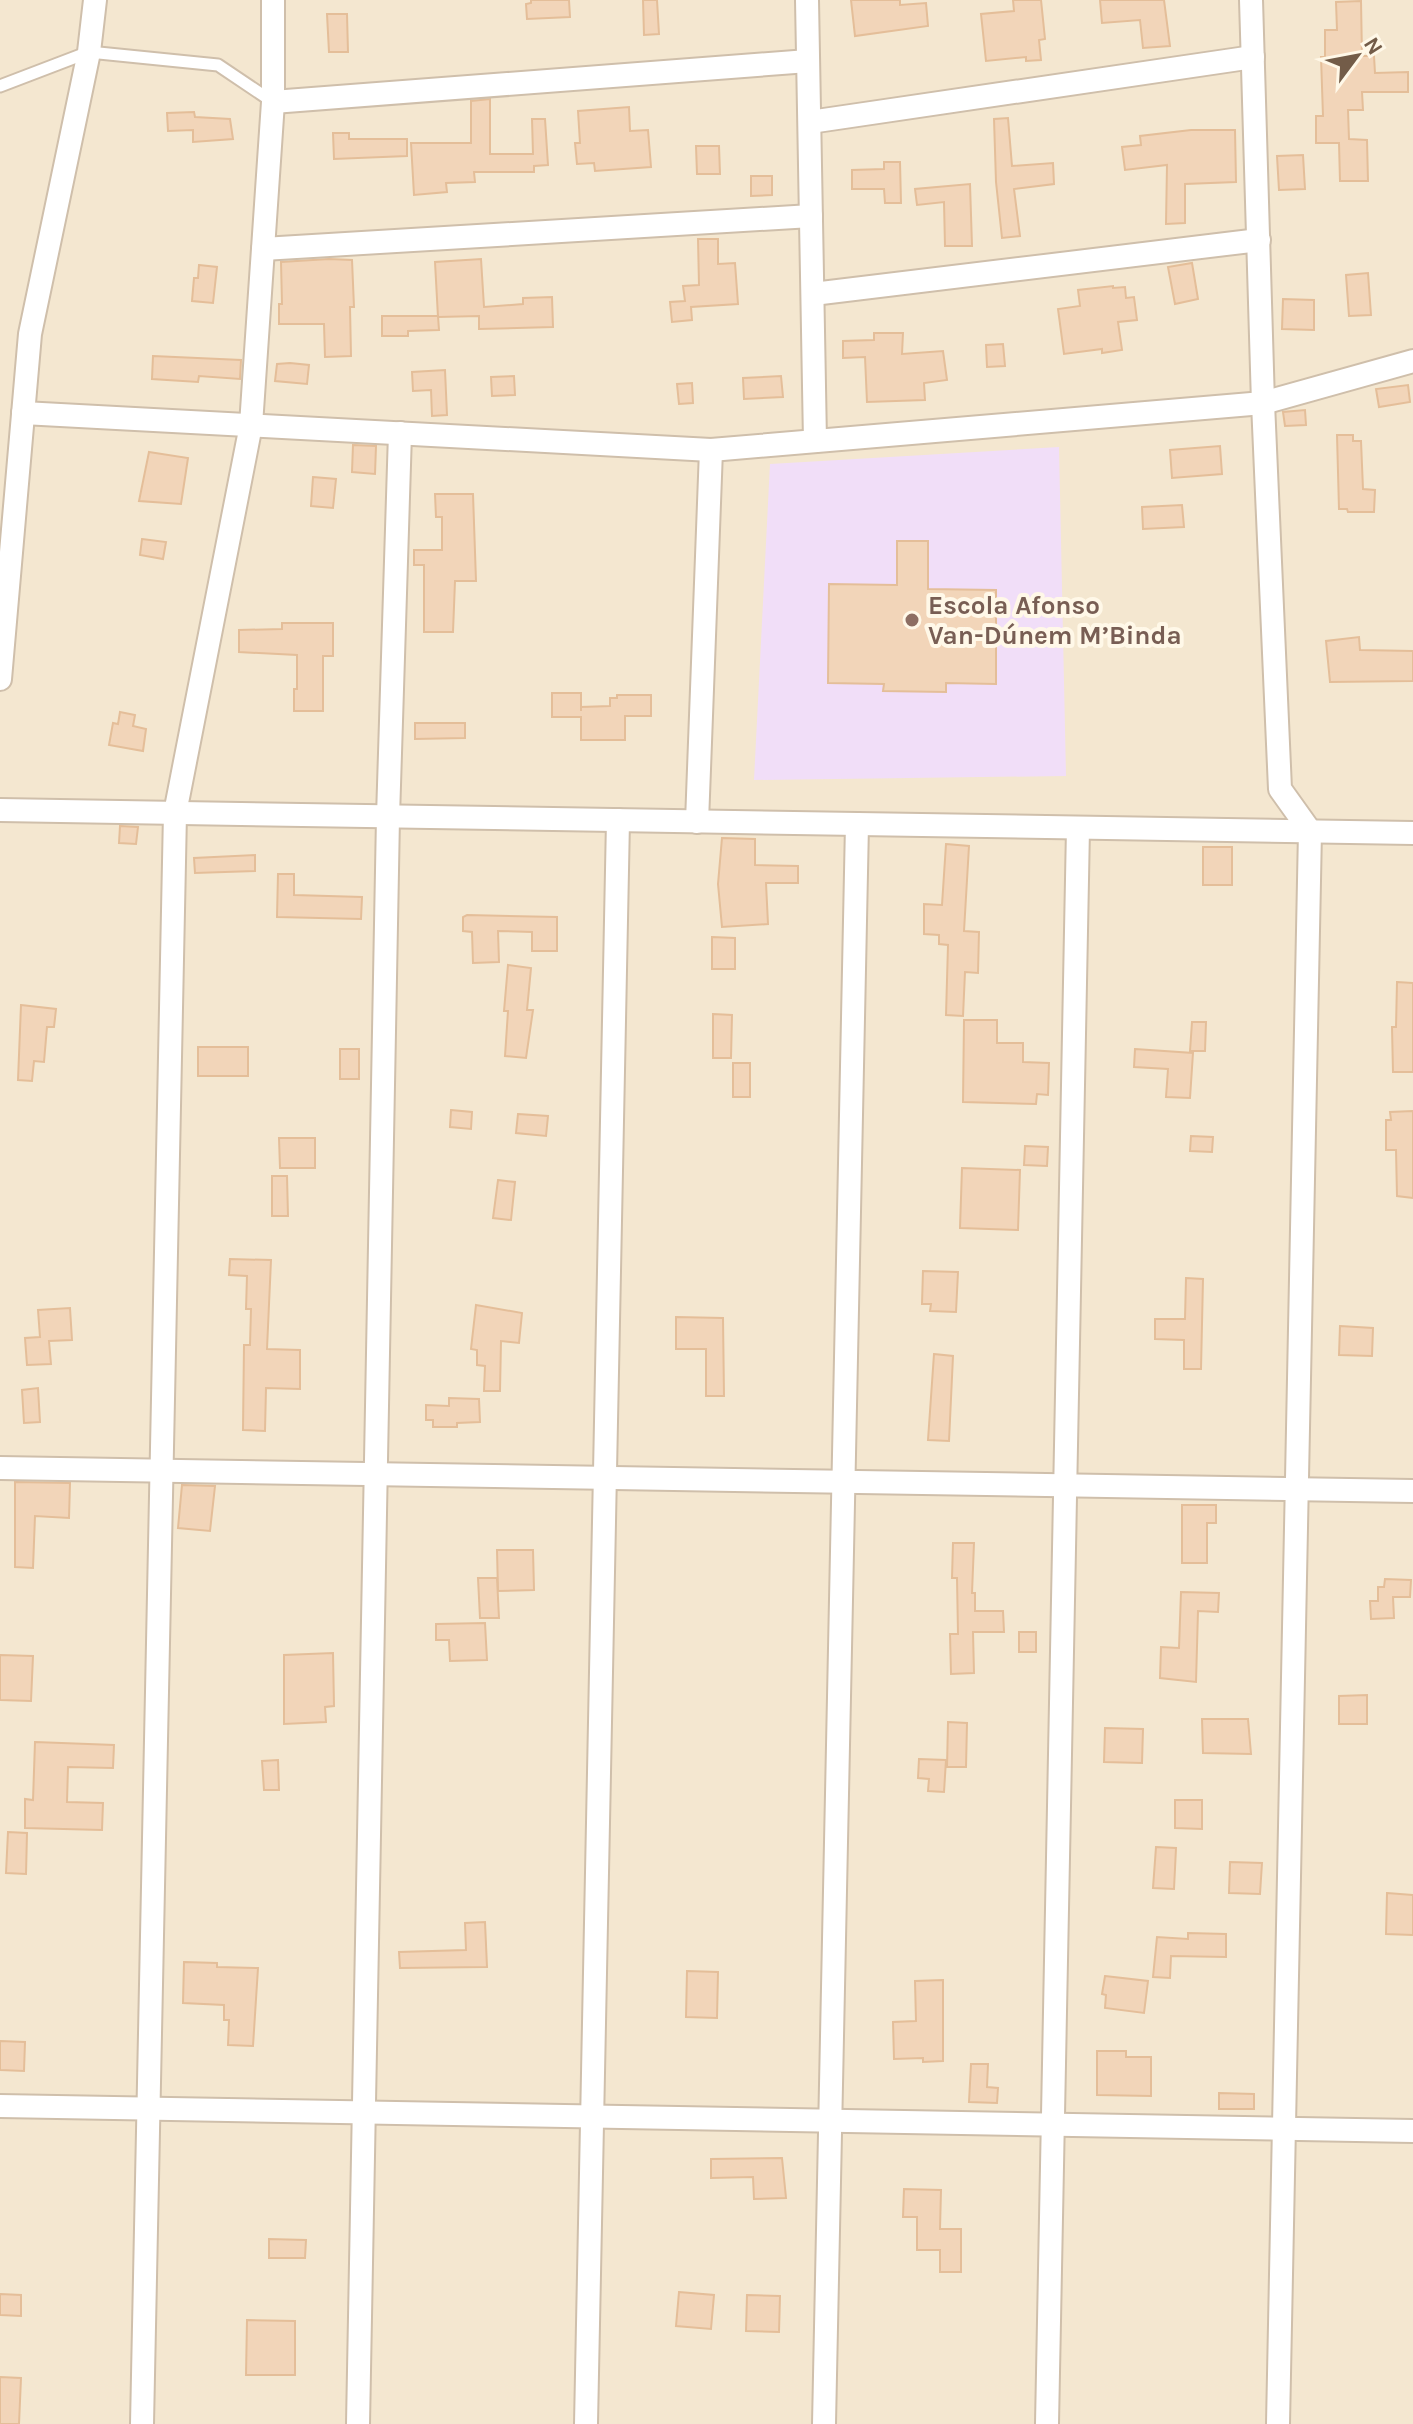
<svg xmlns="http://www.w3.org/2000/svg" width="1413" height="2424" font-family="Karla,sans-serif">
	<style>
		.residential { fill: #f4e7d0 }
		.education { fill: #f1def8 }
		.building { fill: #f2d5b9; stroke: #e4be99; stroke-width: 2 }
		.lines { fill: none; stroke-linecap: round; stroke-linejoin: round }
		.lane-casing { stroke: #cfbfab; stroke-width: 15 }
		.street-casing { stroke: #cfbfab; stroke-width: 26 }
		.lane { stroke: #fff; stroke-width: 11 }
		.street { stroke: #fff; stroke-width: 22 }
		.education-dot { fill: #8d6e63; stroke: #fff8e8; stroke-width: 3 }
		.labels { text-anchor: middle; dominant-baseline: central; stroke-width: 8; stroke-linejoin: round; paint-order: stroke }
		.education-label { font-size: 26px; font-weight: bold; fill: #785e54; stroke: #fff8e8; text-anchor: start }
	</style>
	<rect width="100%" height="100%" fill="#fcf5e1"/>
	<rect class="residential" x="0" y="0" width="1413" height="2424"/>
	<path class="education" d="M1059,447l7,329 -312,4 16,-316z"/>
	<g class="building">
		<path d="M531,0h38l1,17 -43,2 -1,-15 5,-1z"/>
		<path d="M643,0h14l2,34 -15,1z"/>
		<path d="M851,0h49v5l26,-2 2,23 -73,10z"/>
		<path d="M1013,0h28l4,39 -6,1 2,20 -15,1v-4l-40,4 -5,-47 33,-3z"/>
		<path d="M1100,0h64l6,46 -27,2 -3,-28 -38,3z"/>
		<path d="M1361,1l1,55h12l1,17 33,-1v20h-46l1,18h-15l1,29 18,1 1,41h-28l-1,-38h-23v-27h7l-2,-59h4v-27h12l-1,-28z"/>
		<path d="M327,14h20l1,38h-19z"/>
		<path d="M490,99v55h43l-1,-35h13l3,46 -14,1v6h-60l1,10 -29,1 1,9 -33,3 -3,-52h60v-42z"/>
		<path d="M629,107l1,24 18,-1 3,37 -56,4 -1,-8 -17,1 -2,-21h5l-2,-32z"/>
		<path d="M194,112l1,5 35,2 3,20 -40,3v-12l-25,1 -1,-18z"/>
		<path d="M1008,118l4,48 41,-3 1,21 -40,5 6,47 -18,2 -6,-56 -2,-63z"/>
		<path d="M1191,130h44l1,52 -51,2v39l-19,1 1,-59 -42,5 -3,-23 19,-2 -1,-9z"/>
		<path d="M333,133h16v6h58v17l-73,3z"/>
		<path d="M696,146h23l1,28h-23z"/>
		<path d="M1303,155l2,34 -26,1 -2,-34z"/>
		<path d="M884,162h16l1,41h-16l-1,-14h-32v-19l32,-1z"/>
		<path d="M751,176h21v19l-21,1z"/>
		<path d="M970,184l2,62h-27l-1,-44 -27,3 -2,-16z"/>
		<path d="M698,239h20v25l17,-1 3,41 -47,3 1,13 -20,2 -2,-20 15,-1 -2,-15 16,-1z"/>
		<path d="M329,259l23,1 2,47h-4l1,49 -26,1 -1,-33h-45v-20h3l-1,-42z"/>
		<path d="M481,259l3,48 39,-3v-6l29,-1 1,30 -74,2v-13l-41,1 -3,-55z"/>
		<path d="M1192,263l6,36 -23,5 -7,-37z"/>
		<path d="M199,265l18,2 -4,36 -21,-2 2,-23h4z"/>
		<path d="M1368,273l3,42 -22,1 -3,-41z"/>
		<path d="M1113,286v2l12,-1 1,11 8,-1 3,23 -19,2 4,28 -20,3v-4l-38,5 -6,-45 22,-3 -2,-16z"/>
		<path d="M1283,299l31,1v30l-32,-1z"/>
		<path d="M382,316h56l1,14 -31,1v5h-26z"/>
		<path d="M874,333h29l-1,21 41,-3 4,29 -23,3 1,17 -58,2 -2,-45 -22,1v-17l31,-1z"/>
		<path d="M1003,344l2,22 -18,1 -1,-22z"/>
		<path d="M153,356l88,4 -1,19 -41,-3 -1,6 -46,-3z"/>
		<path d="M290,363l19,2 -2,19 -32,-3 2,-17z"/>
		<path d="M445,370l2,45 -15,1 -1,-26 -18,1 -1,-19z"/>
		<path d="M514,376l1,19 -23,1 -1,-19z"/>
		<path d="M781,376l2,21 -39,2 -1,-21z"/>
		<path d="M692,383l1,20 -14,1 -2,-20z"/>
		<path d="M1408,385l2,17 -31,5 -3,-18z"/>
		<path d="M1305,410l1,15 -21,1 -2,-14z"/>
		<path d="M1337,435h16v6h8l2,48 12,1 -1,22h-26l-1,-3h-8z"/>
		<path d="M353,445l23,1 -1,28 -23,-2z"/>
		<path d="M1220,446l2,28 -50,4 -2,-28z"/>
		<path d="M149,452l39,6 -7,46 -42,-3z"/>
		<path d="M313,477l23,2 -3,29 -22,-2z"/>
		<path d="M435,494h38l3,87h-21l-2,51h-29v-67h-10v-15h28v-33h-6z"/>
		<path d="M1182,505l2,22 -41,2 -1,-22z"/>
		<path d="M142,539l24,3 -3,17 -23,-4z"/>
		<path d="M897,541h31v48l68,1v94l-50,-1v9l-63,-1 1,-7 -56,-1 1,-99 68,1z"/>
		<path d="M282,623h51v33h-10v55h-29v-22h3v-34l-58,-3v-22l43,-1z"/>
		<path d="M1359,637l1,13 53,1v30l-83,1 -4,-41z"/>
		<path d="M552,693h29v18v-4l29,-1v-8h7v-3h34v21h-26v24h-44v-23h-29z"/>
		<path d="M120,712l15,3 -2,11 13,3 -3,22 -34,-6 4,-22 5,1z"/>
		<path d="M415,723h50v15l-50,1z"/>
		<path d="M120,826l18,1 -2,17 -17,-1z"/>
		<path d="M722,838l33,1v26l43,1v17h-32l2,41 -46,3 -4,-43z"/>
		<path d="M946,844l23,2 -5,85 15,1 -1,41 -13,-1 -2,44 -17,-1 2,-70 -9,-1v-9l-15,-1v-30l18,1z"/>
		<rect x="1203" y="847" width="29" height="38"/>
		<path d="M255,855v16l-60,2 -1,-15z"/>
		<path d="M278,874h16v21l68,2 -1,22 -84,-2z"/>
		<path d="M467,915l90,2v34h-25v-19l-34,-1 1,31 -26,1 -1,-31 -9,-1v-14z"/>
		<path d="M712,937l23,1v31h-23z"/>
		<path d="M508,965l23,3 -4,42h6l-7,48 -21,-2 3,-45h-4z"/>
		<path d="M1397,982l16,1v89h-20l-1,-45h4z"/>
		<path d="M21,1005l35,4 -2,18h-7l-3,35 -10,-1 -2,20 -14,-1z"/>
		<path d="M713,1014l19,1 -1,43h-18z"/>
		<path d="M964,1020h33v23h26v19l26,1 -1,32 -11,-1 -1,10 -73,-2z"/>
		<path d="M1192,1022h14l-1,29h-15z"/>
		<rect x="198" y="1047" width="50" height="29"/>
		<rect x="340" y="1049" width="19" height="30"/>
		<path d="M1135,1049l58,4 -3,45 -24,-1 2,-28 -34,-2z"/>
		<rect x="733" y="1063" width="17" height="34"/>
		<path d="M451,1110l21,2 -1,17 -21,-2z"/>
		<path d="M1413,1111v87l-16,-2 -1,-46h-10v-30h5l-1,-8z"/>
		<path d="M518,1114l30,2 -2,20 -30,-3z"/>
		<path d="M1191,1136l22,1 -1,15 -22,-1z"/>
		<path d="M279,1138h36v30h-35z"/>
		<path d="M1025,1146l23,1 -1,19 -23,-1z"/>
		<path d="M962,1168l58,2 -2,60 -58,-2z"/>
		<path d="M272,1176h15l1,40h-16z"/>
		<path d="M498,1180l17,2 -4,38 -18,-2z"/>
		<path d="M230,1259l41,1 -4,89 33,1v39l-34,-1 -1,43 -22,-1 1,-85h6l1,-36h-5l1,-33 -18,-1z"/>
		<path d="M923,1271l35,1 -2,40 -26,-1 1,-7h-9z"/>
		<path d="M1186,1278l17,1 -2,90h-17v-29l-29,-1v-20h30z"/>
		<path d="M476,1305l46,8 -3,30 -18,-2 -1,50h-16l1,-25 -8,-1v-15l-6,-1z"/>
		<path d="M70,1308l2,32 -23,1 2,23 -24,1 -2,-27 15,-1 -2,-27z"/>
		<path d="M676,1317l47,1 1,78h-18v-47h-30z"/>
		<path d="M1340,1326l33,2 -1,28 -33,-1z"/>
		<path d="M934,1354l19,2 -4,85 -21,-1z"/>
		<path d="M38,1388l2,34 -16,1 -2,-33z"/>
		<path d="M449,1398l30,1 1,23 -23,1v4h-24v-7h-7v-15l23,1z"/>
		<path d="M15,1482l55,1 -1,35 -34,-2 -2,52 -18,-1z"/>
		<path d="M182,1485l33,1 -5,45 -32,-3z"/>
		<path d="M1182,1505h34v18h-9v40h-25z"/>
		<path d="M953,1543h21l-2,50h3v18h28l1,21h-31l1,41 -23,1 -1,-40h8l-1,-56h-5z"/>
		<path d="M497,1550h36l1,40 -36,1z"/>
		<path d="M478,1578h19l2,40h-19z"/>
		<path d="M1385,1579l26,1 -1,17h-17l1,21 -23,1 -1,-18h8v-14h6z"/>
		<path d="M1181,1592l38,1 -1,19 -20,-1 -2,71 -36,-4 1,-31 18,1z"/>
		<path d="M485,1623l2,37 -37,1 -1,-21h-13v-16z"/>
		<rect x="1019" y="1632" width="17" height="20"/>
		<path d="M333,1653l1,53 -9,1 1,15 -42,2v-69z"/>
		<path d="M0,1655l33,1 -2,45 -31,-1z"/>
		<path d="M1367,1695v29h-28v-28z"/>
		<path d="M1202,1719h46l3,35 -48,-1z"/>
		<path d="M948,1722l19,1 -1,44h-19z"/>
		<path d="M1105,1728l38,1 -1,34 -38,-1z"/>
		<path d="M35,1742l79,3 -1,23 -45,-1 -1,35 36,1 -1,27 -77,-2v-29l8,1z"/>
		<path d="M919,1759l27,1 -2,32 -16,-1 1,-12 -11,-1z"/>
		<path d="M278,1760l1,30h-15l-2,-29z"/>
		<path d="M1175,1800h27v29l-27,-1z"/>
		<path d="M8,1832l19,1 -1,41 -20,-1z"/>
		<path d="M1156,1847l20,1 -2,41 -21,-1z"/>
		<path d="M1230,1862l32,1 -2,31 -31,-1z"/>
		<path d="M1387,1893l26,2v40l-27,-1z"/>
		<path d="M485,1922l2,45 -87,1 -1,-16 67,-2 -1,-27z"/>
		<path d="M1188,1933l38,1v23l-55,-1 -1,22 -17,-1 4,-40 31,2z"/>
		<path d="M184,1962l33,1v4l41,1 -5,78 -25,-1 1,-25h-5v-15l-41,-2z"/>
		<path d="M687,1971l31,1 -1,46 -31,-1z"/>
		<path d="M1105,1976l43,5 -4,32 -39,-5 1,-13 -4,-1z"/>
		<path d="M943,1980v81l-20,1v-4l-29,1 -1,-37 23,-1 -1,-40z"/>
		<path d="M0,2041l25,1 -1,29 -24,-1z"/>
		<path d="M1097,2051h29v6h25v39l-54,-1z"/>
		<path d="M971,2064h17l-1,23 11,1 -1,15 -28,-1z"/>
		<path d="M1219,2093l35,1v15h-35z"/>
		<path d="M782,2158l4,40 -32,1 -1,-22 -42,1v-19z"/>
		<path d="M904,2189l37,1 -1,39h21v43h-21v-22h-23v-33h-14z"/>
		<path d="M269,2239l37,1 -1,18h-36z"/>
		<path d="M679,2292l35,3 -3,34 -35,-3z"/>
		<path d="M0,2294l21,1v21l-21,-1z"/>
		<path d="M747,2295l33,1 -1,36 -33,-1z"/>
		<path d="M247,2320l48,1v54h-49z"/>
		<path d="M0,2377l21,1 -2,46h-19z"/>
	</g>
	<g class="lines">
		<g class="lane-casing">
			<path id="lane" d="M0,86l89,-34 129,13 55,37"/>
		</g>
		<g class="street-casing">
			<g id="street">
				<path d="M807,0l8,441"/>
				<path d="M1251,0l12,403 17,386 30,42 -32,1593"/>
				<path d="M273,102l535,-41"/>
				<path d="M810,122l443,-65"/>
				<path d="M263,249l548,-33"/>
				<path d="M813,294l446,-54"/>
				<path d="M23,413l688,37 552,-47 150,-42"/>
				<path d="M0,679l30,-345 59,-282 6,-52"/>
				<path d="M0,810l1413,23"/>
				<path d="M697,822l14,-372"/>
				<path d="M0,1468l1413,23"/>
				<path d="M0,2106l1413,25"/>
				<path d="M142,2424l33,-1611 76,-388 22,-323v-102"/>
				<path d="M358,2424l30,-1607 12,-384"/>
				<path d="M586,2424l32,-1604"/>
				<path d="M824,2424l33,-1600"/>
				<path d="M1047,2424l31,-1596"/>
			</g>
		</g>
		<use href="#lane" class="lane"/>
		<use href="#street" class="street"/>
	</g>
	<circle class="education-dot" cx="912" cy="620" r="8"/>
	<g class="labels">
		<g class="education-label">
			<text x="928" y="605">Escola Afonso<tspan x="928" dy="30">Van-Dúnem M’Binda</tspan></text>
		</g>
	</g>
	<g transform="translate(1357 56) rotate(58)" stroke="#fff8e8" stroke-width="6" paint-order="stroke">
	<path d="M0-6L14 30L0 20L-14 30Z" fill="#735c48"/>
	<text y="-12" font-size="22" font-weight="bold" text-anchor="middle" fill="#735c48">N</text>
	</g>
</svg>
